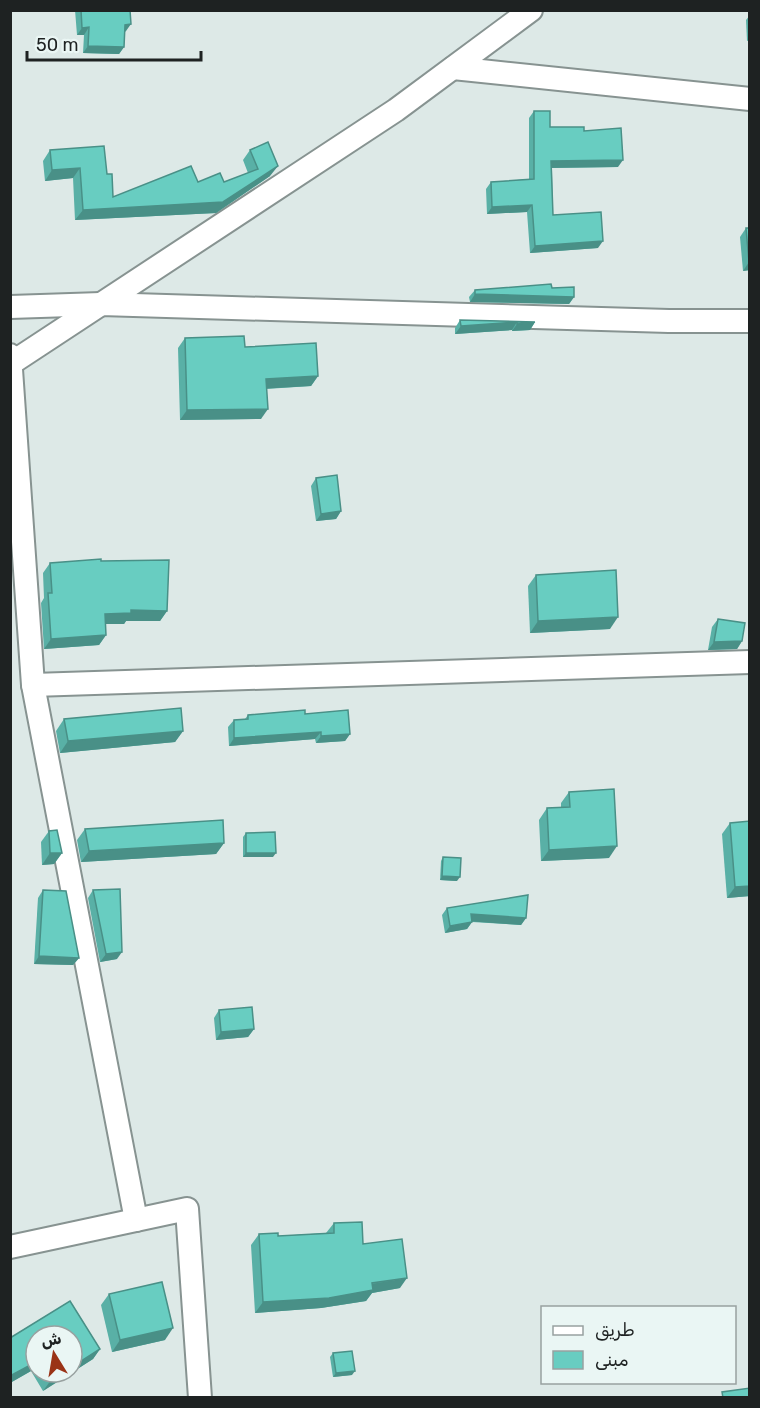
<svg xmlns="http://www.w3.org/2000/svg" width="760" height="1408" font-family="Rubik,'Noto Naskh Arabic',sans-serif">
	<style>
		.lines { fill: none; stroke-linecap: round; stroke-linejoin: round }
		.minor-casing { stroke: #879391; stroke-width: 26 }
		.minor { stroke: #fff; stroke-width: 22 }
		.wall { fill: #59b0a6; fill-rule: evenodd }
		.shaded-wall { fill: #499087 }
		.building { fill: #68cdc1; stroke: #499087; stroke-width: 1.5 }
	</style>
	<rect width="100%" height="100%" fill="#dde9e7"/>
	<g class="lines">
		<g class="minor-casing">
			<g id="minor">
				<path d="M453,68l297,31"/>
				<path d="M10,307l91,-3 568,17h81"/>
				<path d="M10,355l23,330 103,535"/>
				<path d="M10,364l386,-254 135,-100"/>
				<path d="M33,685l717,-23"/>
				<path d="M10,1247l177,-38 13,189"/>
			</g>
		</g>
		<use href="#minor" class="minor"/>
	</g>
	<g class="wall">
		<path d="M75,10h55l-4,21 -1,1 -1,15 -5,7 -36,-1 1,-18h-7z"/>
		<path d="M750,15v25l-3,1 -1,-21z"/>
		<path d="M534,111l16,16 34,4 34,36 -66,1 1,47 45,33 -68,5 -3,-41 -40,2 -1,-25 5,-7 38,-3v-61z"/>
		<path d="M50,150l57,24 6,23 85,-15h26l24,-9 -5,-13 7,-10 20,26 -54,37 -141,7 -2,-42 -28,3 -2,-20z"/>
		<path d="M746,228l4,42 -7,1 -3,-34z"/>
		<path d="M552,288l22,9 -5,7 -99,-2 -1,-5 6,-7z"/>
		<path d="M460,320l75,2 -5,8 -18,1v-1l-57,4v-6z"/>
		<path d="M185,338l60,9 73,29 -7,10 -45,3 -5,30 -81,1 -2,-72z"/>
		<path d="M316,478l25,33 -5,8 -20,2 -5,-35z"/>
		<path d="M101,561l66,50 -7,10h-34l-2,3h-19l1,11 -7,10 -55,4 -3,-46 3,-5 -1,-25 7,-10z"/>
		<path d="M536,575l74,54 -80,4 -2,-47z"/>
		<path d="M718,619l24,22 -5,8 -29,1 4,-23z"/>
		<path d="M248,715l102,19 -5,7 -29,2 -1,-4 -86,7 -1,-19 6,-7 11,-1z"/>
		<path d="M64,719l119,12 -8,11 -115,11 -4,-22z"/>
		<path d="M569,792l40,66 -68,3 -2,-41 8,-12 14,-1v-4z"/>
		<path d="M730,823l20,73 -23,2 -5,-64z"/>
		<path d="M85,829l139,14 -8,11 -135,8 -4,-22z"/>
		<path d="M49,831l13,22 -8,11 -12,1 -1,-23z"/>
		<path d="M246,833l27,24h-30v-20z"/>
		<path d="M443,857l14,24 -17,-1 1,-19z"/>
		<path d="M43,890l36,68 -6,7 -39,-1 4,-66z"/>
		<path d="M93,890l24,69 -17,3 -12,-64z"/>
		<path d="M447,908l79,10 -5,7 -49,-3 -5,7 -22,4 -3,-18z"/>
		<path d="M219,1010l35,19 -6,8 -32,3 -2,-22z"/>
		<path d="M334,1223l29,21 37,44 -28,5 -6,8 -45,7 -66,5 -4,-68 8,-11 19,2 48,-3z"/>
		<path d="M109,1294l56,46 -53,12 -11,-47z"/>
		<path d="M70,1301l30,48 -7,10 -50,32 -12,-20 -21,12v-45zM36,1336h36v36h-36z"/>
		<path d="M333,1353l19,22 -19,2 -3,-20z"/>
	</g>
	<g class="shaded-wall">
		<path d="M131,24l-5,7 -6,1 5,-7z"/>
		<path d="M89,27l-5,8h-7l5,-7z"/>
		<path d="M88,46l36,1 -5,7 -36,-1z"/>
		<path d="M623,160l-5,7 -72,1 5,-7z"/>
		<path d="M278,166l-8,10 -54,37 -141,7 8,-10 140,-8z"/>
		<path d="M80,168l-7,10 -28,3 7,-11z"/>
		<path d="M532,205l-5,7 -40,2 5,-7z"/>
		<path d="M603,241l-5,7 -68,5 5,-7z"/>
		<path d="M749,262l1,8 -7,1z"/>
		<path d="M475,294l99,3 -5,7 -99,-2z"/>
		<path d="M517,322l-5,8 -57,4 6,-8z"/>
		<path d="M535,322l-5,8 -18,1 5,-7z"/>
		<path d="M318,376l-7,10 -52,3 7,-10z"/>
		<path d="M268,409l-7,10 -81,1 7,-10z"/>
		<path d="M341,511l-5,8 -20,2 5,-7z"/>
		<path d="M131,610l36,1 -7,10h-34l-2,3h-26l7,-10z"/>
		<path d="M618,617l-8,12 -80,4 8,-12z"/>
		<path d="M106,635l-7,10 -55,4 7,-10z"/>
		<path d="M742,641l-5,8 -29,1 6,-8z"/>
		<path d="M183,731l-8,11 -115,11 8,-12z"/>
		<path d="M321,732l-6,7 -86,7 5,-8z"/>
		<path d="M350,734l-5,7 -29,2 5,-7z"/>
		<path d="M224,843l-8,11 -135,8 8,-11z"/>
		<path d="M617,846l-8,12 -68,3 8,-11z"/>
		<path d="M50,853h12l-8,11 -12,1z"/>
		<path d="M246,853h30l-3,4h-30z"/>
		<path d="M442,876l18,1 -3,4 -17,-1z"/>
		<path d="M750,886v10l-23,2 8,-11z"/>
		<path d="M471,914l55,4 -5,7 -55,-4z"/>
		<path d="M472,922l-5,7 -22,4 5,-7z"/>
		<path d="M122,952l-5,7 -17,3 6,-8z"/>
		<path d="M39,956l40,2 -6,7 -39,-1z"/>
		<path d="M254,1029l-6,8 -32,3 5,-8z"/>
		<path d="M407,1278l-7,10 -28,5 -6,8 -45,7 -66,5 8,-11z"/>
		<path d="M173,1328l-8,12 -53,12 8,-12z"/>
		<path d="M100,1349l-7,10 -50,32 8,-11 12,-8h9v-5z"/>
		<path d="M36,1362v2l-5,7 -21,12v-7z"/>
		<path d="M355,1371l-3,4 -19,2 3,-4z"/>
	</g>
	<g class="building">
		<path d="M81,10h49l1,14 -6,1 -1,22 -36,-1 1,-19 -7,1z"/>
		<path d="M534,111h16v16h34v4l37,-3 2,32 -72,1 2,54 48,-3 2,29 -68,5 -3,-41 -40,2 -1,-25 43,-3z"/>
		<path d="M268,142l10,24 -55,36 -140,8 -3,-42 -28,2 -2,-20 54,-4 3,28h5l1,23 78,-31 7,16 22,-9 4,9 34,-13 -8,-19z"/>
		<path d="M746,228h4v34h-1z"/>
		<path d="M551,284l1,4 22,-1v10l-99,-3v-4z"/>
		<path d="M460,320l75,2 -18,2v-2l-56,4z"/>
		<path d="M244,336l1,11 71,-4 2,33 -52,3 2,30 -81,1 -2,-72z"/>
		<path d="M337,475l4,36 -20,3 -5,-36z"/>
		<path d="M101,559v2l68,-1 -2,51 -36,-1v3l-26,1 1,21 -55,4 -3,-46h4l-2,-30z"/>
		<path d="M616,570l2,47 -80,4 -2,-46z"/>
		<path d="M718,619l27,4 -3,18 -28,1z"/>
		<path d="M181,708l2,23 -115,10 -4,-22z"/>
		<path d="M305,710v4l43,-4 2,24 -29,2v-4l-87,6v-18l14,-1v-4z"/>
		<path d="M614,789l3,57 -68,4 -2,-42 23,-1 -1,-15z"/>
		<path d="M223,820l1,23 -135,8 -4,-22z"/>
		<path d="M750,821v65l-15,1 -5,-64z"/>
		<path d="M57,830l5,23h-12l-1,-22z"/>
		<path d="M275,832l1,21h-30v-20z"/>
		<path d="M443,857l18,1 -1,19 -18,-1z"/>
		<path d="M120,889l2,63 -16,2 -13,-64z"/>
		<path d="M43,890l23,1 13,67 -40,-2z"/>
		<path d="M528,895l-2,23 -55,-4 1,8 -22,4 -3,-18z"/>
		<path d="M252,1007l2,22 -33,3 -2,-22z"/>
		<path d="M362,1222l1,22 39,-5 5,39 -35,5 1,7 -44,8 -66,4 -4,-68 19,-1v3l56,-3v-10z"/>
		<path d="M162,1282l11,46 -53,12 -11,-46z"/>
		<path d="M70,1301l30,48 -28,18v-31h-36v26l-26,14v-38z"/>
		<path d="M352,1351l3,20 -19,2 -3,-20z"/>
		<path d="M46,1372h17l-12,8z"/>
		<path d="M750,1388v10h-27l-1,-6z"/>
	</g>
	<rect width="760" height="1408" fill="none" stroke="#1e2222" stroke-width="24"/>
	<rect x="541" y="1306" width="195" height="78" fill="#eaf6f4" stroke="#98a1a0" stroke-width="1.5"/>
	<rect x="553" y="1326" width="30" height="9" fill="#ffffff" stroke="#98a1a0" stroke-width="1.5"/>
	<text x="595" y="1336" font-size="18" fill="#1e2222">طريق</text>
	<rect x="553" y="1351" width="30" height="18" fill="#68cdc1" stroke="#98a1a0" stroke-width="1.5"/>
	<text x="595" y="1366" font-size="18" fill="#1e2222">مبنى</text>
	<g transform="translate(54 1354) rotate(349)"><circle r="28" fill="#eaf6f4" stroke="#98a1a0" stroke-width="1.5"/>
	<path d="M0-4.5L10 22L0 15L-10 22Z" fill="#9a3316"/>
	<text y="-9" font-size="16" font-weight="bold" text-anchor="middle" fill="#1e2222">ش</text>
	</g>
	<path d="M27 51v9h174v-9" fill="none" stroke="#1e2222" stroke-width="3"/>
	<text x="36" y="51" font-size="18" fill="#1e2222" stroke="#eaf6f4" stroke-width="4.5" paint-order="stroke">50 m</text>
</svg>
